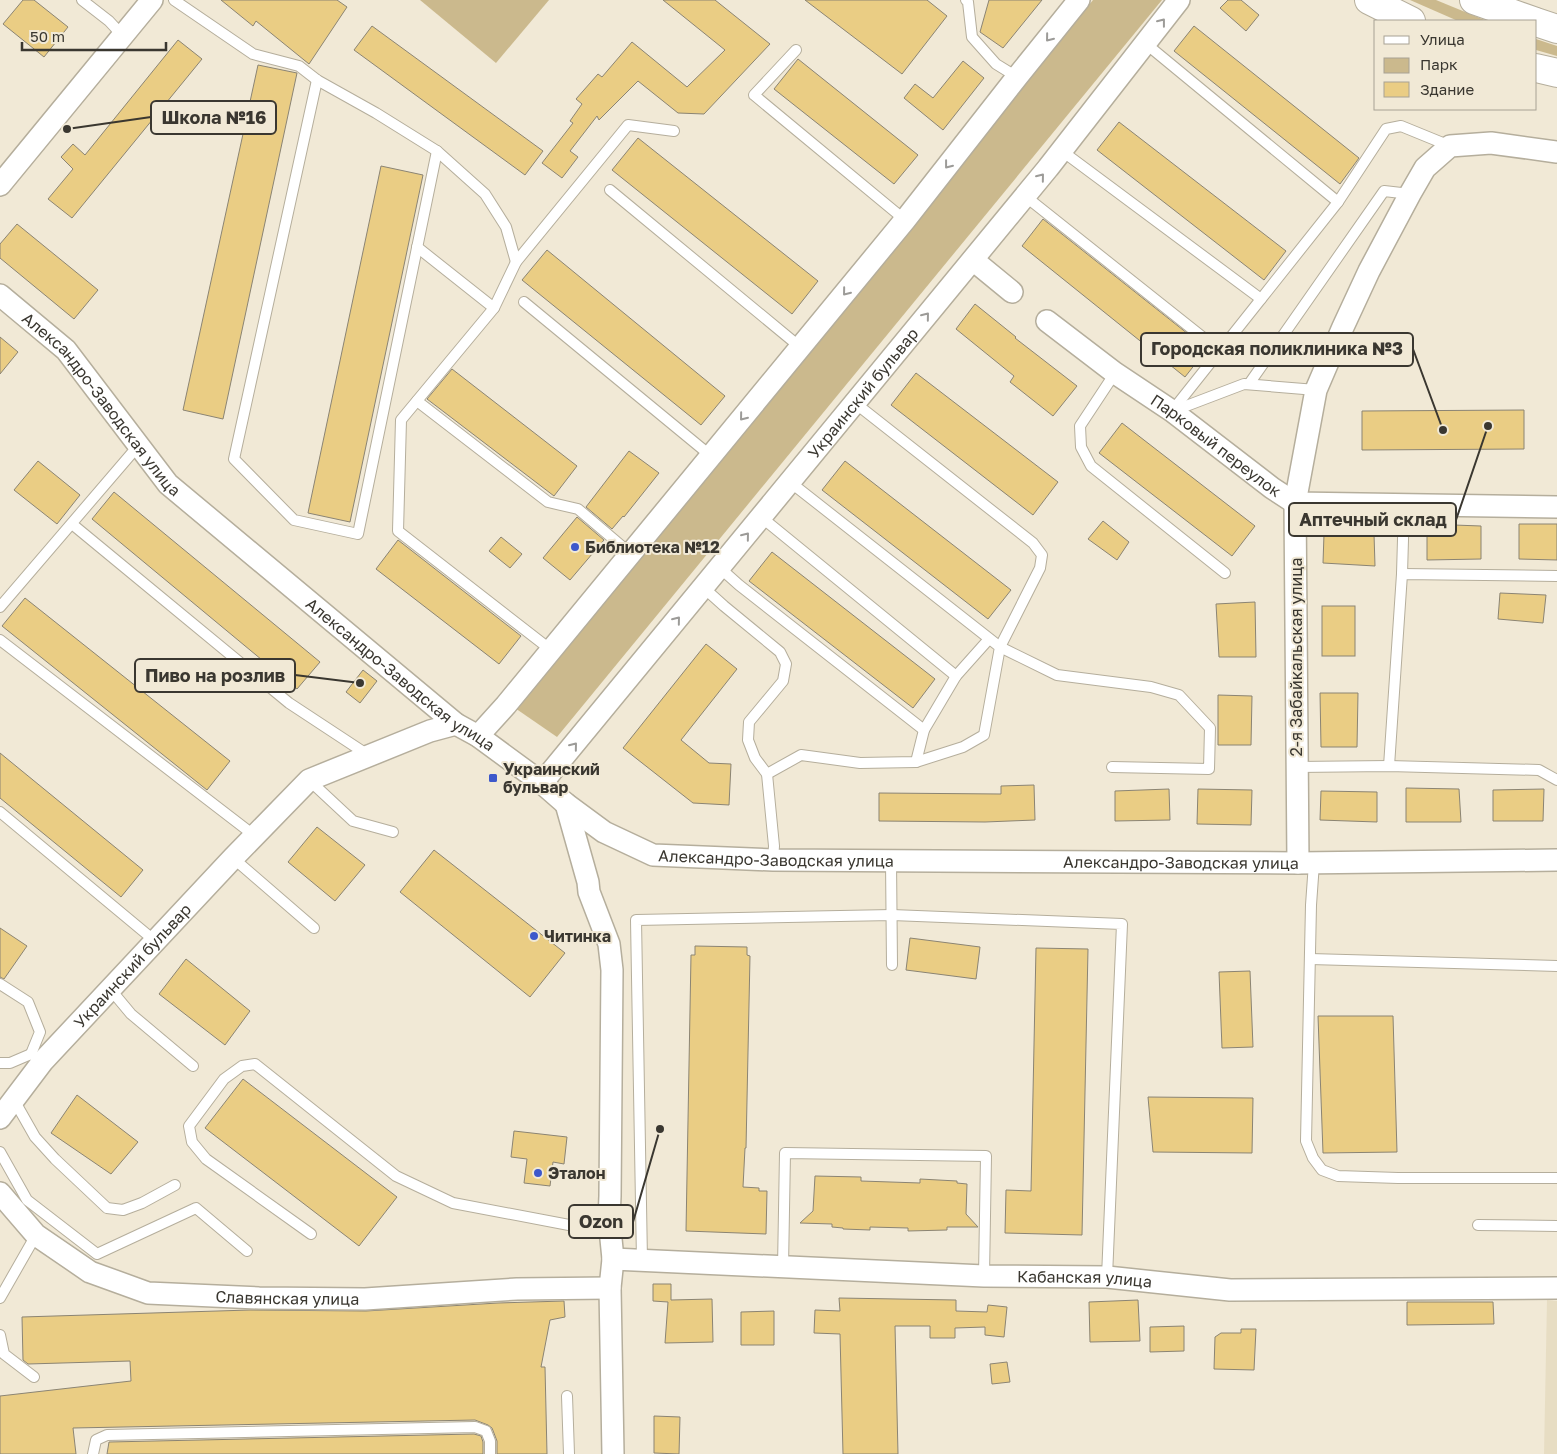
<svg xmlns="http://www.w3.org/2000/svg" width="1557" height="1454" font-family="'Golos Text',sans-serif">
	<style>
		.built { fill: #e7ddc3 }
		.green { fill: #cbb98d }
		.building { fill: #eacd84; stroke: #8b8473 }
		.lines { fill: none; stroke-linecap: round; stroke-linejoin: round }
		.lane-casing { stroke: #b5ae9c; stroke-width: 12 }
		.street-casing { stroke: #b5ae9c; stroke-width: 24 }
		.primary-casing { stroke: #b5ae9c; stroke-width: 30 }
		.lane { stroke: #fff; stroke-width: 10 }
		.street { stroke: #fff; stroke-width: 21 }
		.primary { stroke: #fff; stroke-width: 28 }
		.oneway { stroke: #9c9b98 }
		.poi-dot { fill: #3d58cb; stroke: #f1e9d6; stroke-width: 2 }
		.labels { text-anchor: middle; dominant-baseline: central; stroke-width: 4; stroke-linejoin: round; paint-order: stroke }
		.street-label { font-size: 16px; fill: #3a3730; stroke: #f1e9d6 }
		.poi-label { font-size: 16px; font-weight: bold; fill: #3a3730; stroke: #f1e9d6; text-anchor: start }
		.leader { fill: none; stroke: #3a3730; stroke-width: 2 }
		.callout-dot { fill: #3a3730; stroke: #f1e9d6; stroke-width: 2 }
		.callout { fill: #f1e9d6; stroke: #3a3730; stroke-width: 2 }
		.callout-label { font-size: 18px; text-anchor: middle; font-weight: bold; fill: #3a3730 }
	</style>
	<rect width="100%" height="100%" fill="#f1e9d6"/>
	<path class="built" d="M1547,1300l10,1v153h-13z"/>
	<g class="green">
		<path d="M420,0h129l-53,63z"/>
		<path d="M1093,0h69l-605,737 -45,-31z"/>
		<path d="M1410,0h26l51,21h-29z"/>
		<path d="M1536,39l21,7v10l-21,-6z"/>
	</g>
	<g class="building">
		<path d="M23,0h11l34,27 -24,30 -41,-33z"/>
		<path d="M221,0h116l10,7 -38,57 -53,-43 -3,5z"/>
		<path d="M663,0h52l55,44 -66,70 -26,-1 -40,-32 -39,39 -2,-4 -27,35 8,6 -16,21 -20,-15 31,-40 -3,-2 12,-17 -6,-5 22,-25 4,3 30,-35 55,45 38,-37z"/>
		<path d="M805,0h122l20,16 -45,58z"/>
		<path d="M989,0h53l-39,48 -23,-16z"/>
		<path d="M1228,0h13l18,15 -13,16 -26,-23z"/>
		<path d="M372,26l171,125 -18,24 -171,-125z"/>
		<path d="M1194,26l165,132 -19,26 -166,-133z"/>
		<path d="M178,40l24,19 -130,159 -24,-19 25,-30 -12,-12 12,-13 12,11z"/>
		<path d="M798,59l120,96 -24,29 -120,-95z"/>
		<path d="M963,61l21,17 -41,52 -39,-32 11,-14 18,14z"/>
		<path d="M258,65l39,8 -74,346 -40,-9z"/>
		<path d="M1119,122l167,129 -22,29 -167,-130z"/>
		<path d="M638,138l180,143 -26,33 -180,-144z"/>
		<path d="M381,166l42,9 -73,347 -42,-9z"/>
		<path d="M1043,219l164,130 -22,28 -163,-131z"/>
		<path d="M17,224l81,66 -24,29 -74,-61v-14z"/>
		<path d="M547,250l178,146 -24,29 -179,-145z"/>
		<path d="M975,304l41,33 -1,1 62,48 -24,30 -43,-34 4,-6 -58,-47z"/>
		<path d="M0,337l18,15 -18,22z"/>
		<path d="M452,369l125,97 -23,30 -127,-97z"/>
		<path d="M916,373l142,109 -25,33 -142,-110z"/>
		<path d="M1524,410v39l-162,1v-39z"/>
		<path d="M1122,423l133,103 -23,30 -133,-103z"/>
		<path d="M629,451l30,22 -35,44 -1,-1 -11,13 -26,-22z"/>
		<path d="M38,461l42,34 -23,29 -43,-34z"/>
		<path d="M845,461l166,129 -23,29 -166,-129z"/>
		<path d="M114,492l206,170 -23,27 -205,-170z"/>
		<path d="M577,517l27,23 -34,40 -27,-22z"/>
		<path d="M1103,521l26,21 -12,18 -29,-21z"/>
		<path d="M1427,524l54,2v33l-54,1z"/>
		<path d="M1519,524h38v36l-38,-1z"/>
		<path d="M1324,534h50l1,32 -52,-3z"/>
		<path d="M501,537l21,17 -12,14 -21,-17z"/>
		<path d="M398,540l123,96 -22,28 -123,-95z"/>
		<path d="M772,552l163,127 -22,29 -164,-127z"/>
		<path d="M1500,593l46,2 -3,28 -45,-4z"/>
		<path d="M25,598l205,163 -23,29 -205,-164z"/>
		<path d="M1255,602l1,55h-37l-3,-53z"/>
		<rect x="1322" y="606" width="33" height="50"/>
		<path d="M706,644l31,25 -56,71 28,23 22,1 -2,41 -36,-2 -70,-55z"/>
		<path d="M363,670l14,11 -17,22 -14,-11z"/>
		<path d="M1320,693h38l-1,54h-36z"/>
		<path d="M1218,695l34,1 -1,49h-33z"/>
		<path d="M0,753l143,117 -22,27 -121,-99z"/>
		<path d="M1034,785l1,35 -50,2 -106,-1v-28l122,1v-8z"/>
		<path d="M1406,788l53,1 2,33h-55z"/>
		<path d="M1169,789l1,31 -55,1v-30z"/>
		<path d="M1198,789l54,1 -1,35 -54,-1z"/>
		<path d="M1544,789l-1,32h-50v-31z"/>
		<path d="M1321,791l56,1v30l-57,-2z"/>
		<path d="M317,827l48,38 -30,36 -47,-39z"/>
		<path d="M434,850l131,103 -35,44 -130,-105z"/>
		<path d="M0,928l27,18 -23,33 -4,-2z"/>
		<path d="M910,938l70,9 -4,32 -70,-9z"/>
		<path d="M695,946l52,1v8l3,1 -4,192h-1l-2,39 16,1v3h8l-1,43 -80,-3 5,-276h4z"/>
		<path d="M1036,948l52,1 -6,286 -77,-2 1,-43 25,1z"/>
		<path d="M186,959l64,52 -25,34 -66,-51z"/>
		<path d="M1250,971l3,76 -31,1 -3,-76z"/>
		<path d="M1318,1016h75l4,136 -74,1z"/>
		<path d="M243,1079l154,118 -38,49 -154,-118z"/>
		<path d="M77,1095l61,47 -27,32 -60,-41z"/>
		<path d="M1148,1097l105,1 -1,55 -99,-1z"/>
		<path d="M514,1131l53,6 -3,27 -11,-2 -3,24 -26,-3 3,-24 -16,-2z"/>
		<path d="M815,1176l46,1v4l59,2v-4l37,2v2l10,1 -1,30 12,13h-31v3l-39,1v-3l-38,-1v3l-27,-1v-1l-11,-1v-3l-32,-1 13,-12z"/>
		<path d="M653,1284h18v16l41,-1 1,43 -48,1 3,-41 -15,-1z"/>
		<path d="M839,1298l117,2v11l31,1 1,-7 19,2 -3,30 -19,-2v-8l-30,1v10h-25v-12h-35l3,128h-55l-3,-120 -26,-1 1,-23 25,1z"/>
		<path d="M1138,1300l2,41 -50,1 -1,-40z"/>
		<path d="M564,1301l1,16 -15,3 -9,47h4l2,87h-50v-13l-5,-13 -4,-3 -13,-5 -402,8 3,26h-76v-58l131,-15 -1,-20 -102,3 -5,-4 -1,-43 228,-7 116,1 132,-8z"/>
		<path d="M1407,1302h86l1,22 -87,1z"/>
		<path d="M774,1311v34h-33v-33z"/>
		<path d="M1184,1326v25l-34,1v-25z"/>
		<path d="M1241,1329h15l-2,41 -40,-1 1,-32 6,-4h20z"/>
		<path d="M1007,1362l3,20 -18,2 -2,-20z"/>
		<path d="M654,1416l26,1 -1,37 -25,-1z"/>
		<path d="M474,1434l7,2 2,6v12h-376l2,-12z"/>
	</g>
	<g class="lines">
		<g class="lane-casing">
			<g id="lane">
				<path d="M82,0l27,21 13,14"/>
				<path d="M174,0l79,54 46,12 18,14 59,33 61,38 48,43 21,33 10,35"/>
				<path d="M966,0l2,2 4,35 24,27 21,13"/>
				<path d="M1145,43l193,159"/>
				<path d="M796,50l-42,45 151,125"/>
				<path d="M317,80l-83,379 60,61 64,14 79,-383"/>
				<path d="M1062,151l199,148 -89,112"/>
				<path d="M610,190l190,157"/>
				<path d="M1025,196l195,155"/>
				<path d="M417,247l77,61"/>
				<path d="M1261,299l77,-97 48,-73 15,-3 49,20"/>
				<path d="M524,302l187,154"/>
				<path d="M1115,373l-35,53 1,21 10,19 134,107"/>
				<path d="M1249,384l135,-193 26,3"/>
				<path d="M417,401l131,101 30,7 53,45"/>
				<path d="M855,403l178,140 9,12 -2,13 -40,79 57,28 94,12 28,8 31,33 -1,41 -97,-2"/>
				<path d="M1173,411l71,-27 72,6"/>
				<path d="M761,517l195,159"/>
				<path d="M72,524l217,179 79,52"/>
				<path d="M720,568l19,17 185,145"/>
				<path d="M1402,574l2,-69"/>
				<path d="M704,588l20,18 56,46 6,12 -3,17 -34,41 -1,18 7,18 12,16 7,72 -1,14"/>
				<path d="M0,607l138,-161"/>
				<path d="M0,640l255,196"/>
				<path d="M551,650l-153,-119 3,-111 93,-112 22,-46 112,-137 46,6"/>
				<path d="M916,762l8,-32 32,-54 33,-37"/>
				<path d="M1389,766l13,-192 155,2"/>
				<path d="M1297,767l92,-1 150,4 18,10"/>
				<path d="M767,774l34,-19 59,8 56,-1 47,-15 21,-12 16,-88 -210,-165"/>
				<path d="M309,780l44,41 40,11"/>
				<path d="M0,812l155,129"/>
				<path d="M233,858l81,70"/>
				<path d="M891,861l1,104"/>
				<path d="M1314,863l-3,42 -5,236 7,17 9,12 16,6 60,2h159"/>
				<path d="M1310,959l247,7"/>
				<path d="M0,984l28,18 12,30 -9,22"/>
				<path d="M111,990l20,24 62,52"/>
				<path d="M0,1063h10l21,-9 5,3"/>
				<path d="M14,1100l21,37 20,22 52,49 16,2 19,-7 33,-18"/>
				<path d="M0,1152l27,48 70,54 99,-46 51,43"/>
				<path d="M1478,1225l79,1"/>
				<path d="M311,1234l-105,-75 -14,-17 -3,-16 35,-47 18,-13 13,-2 141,112 57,27 116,22 40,-6"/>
				<path d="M642,1260l-6,-340 256,-5 230,9 -15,353"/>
				<path d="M783,1267l2,-114 201,3 -2,120"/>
				<path d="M0,1298l36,-63"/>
				<path d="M0,1335l4,19 30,23"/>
				<path d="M567,1396l2,58"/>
				<path d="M93,1454l3,-14 11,-5 368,-8 11,4 4,10v13"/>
			</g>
		</g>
		<g class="street-casing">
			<g id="street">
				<path d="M0,185l152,-185"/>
				<path d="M973,260l39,32"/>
				<path id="s1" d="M0,295l66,55 102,134 288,240 22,12 64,47 24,21 38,28 49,23 120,5 525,3 259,-3"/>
				<path id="s2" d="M1047,321l68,52 57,38 100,77 23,15 262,4"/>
				<path d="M478,736l28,-31 399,-485 112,-143 62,-77"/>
				<path id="s3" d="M542,783l506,-615 131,-168"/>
				<path d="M566,804l22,78 1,10 20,52 3,26 -2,226 -1,23 4,40 -3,29 3,166"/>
				<path d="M1298,863l-3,-360 21,-113 27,-63 26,-56 41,-77 15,-26 25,-22 41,-3 66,9"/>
				<path id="s4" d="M0,1118l43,-57 190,-203 76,-78 121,-49 26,-7"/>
				<path id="s5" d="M0,1193l36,42 54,37 58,21 111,5 106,1 152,-10 93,-1"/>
				<path id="s6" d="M613,1259l371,17 123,1 123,13 327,-2"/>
			</g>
		</g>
		<g class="primary-casing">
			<g id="primary">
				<path d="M1369,0l42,21"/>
				<path d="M1474,0l59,21"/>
				<path d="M1536,22l21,7"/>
				<path d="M1536,68l21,5"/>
			</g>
		</g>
		<use href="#lane" class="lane"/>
		<use href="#street" class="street"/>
		<use href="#primary" class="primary"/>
	</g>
	<defs><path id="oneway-chevron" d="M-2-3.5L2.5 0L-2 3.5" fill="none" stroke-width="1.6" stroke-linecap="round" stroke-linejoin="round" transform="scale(1.25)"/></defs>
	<g class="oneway">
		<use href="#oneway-chevron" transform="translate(1162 22) rotate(-52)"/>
		<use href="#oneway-chevron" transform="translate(1049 38) rotate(129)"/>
		<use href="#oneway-chevron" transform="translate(948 165) rotate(128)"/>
		<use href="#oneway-chevron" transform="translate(1041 177) rotate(-51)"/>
		<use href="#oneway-chevron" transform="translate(846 292) rotate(129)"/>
		<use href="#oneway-chevron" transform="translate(926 316) rotate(-51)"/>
		<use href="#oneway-chevron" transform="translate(743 417) rotate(129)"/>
		<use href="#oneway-chevron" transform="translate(746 536) rotate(-51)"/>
		<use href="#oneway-chevron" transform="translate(677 620) rotate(-51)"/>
		<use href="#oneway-chevron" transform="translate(574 746) rotate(-51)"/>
	</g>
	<g class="poi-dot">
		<circle cx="575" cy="547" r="5"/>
		<rect x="488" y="773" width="10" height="10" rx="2.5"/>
		<circle cx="534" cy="936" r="5"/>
		<circle cx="538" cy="1173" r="5"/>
	</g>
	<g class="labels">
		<g class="street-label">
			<text stroke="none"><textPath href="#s3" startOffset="505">Украинский бульвар</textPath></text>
			<text stroke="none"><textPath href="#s1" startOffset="150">Александро-Заводская улица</textPath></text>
			<text stroke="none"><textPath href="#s2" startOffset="210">Парковый переулок</textPath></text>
			<text transform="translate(1296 657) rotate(-90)">2-я Забайкальская улица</text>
			<text stroke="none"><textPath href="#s1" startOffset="555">Александро-Заводская улица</textPath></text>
			<text stroke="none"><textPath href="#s1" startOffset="990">Александро-Заводская улица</textPath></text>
			<text stroke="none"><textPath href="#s1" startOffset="1395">Александро-Заводская улица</textPath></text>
			<text stroke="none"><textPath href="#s4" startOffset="202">Украинский бульвар</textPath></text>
			<text stroke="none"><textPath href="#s6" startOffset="472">Кабанская улица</textPath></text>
			<text stroke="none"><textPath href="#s5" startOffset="322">Славянская улица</textPath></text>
		</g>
		<g class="poi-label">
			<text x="585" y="547">Библиотека №12</text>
			<text x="503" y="769">Украинский<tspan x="503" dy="18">бульвар</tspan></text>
			<text x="544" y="936">Читинка</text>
			<text x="548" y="1173">Эталон</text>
		</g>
	</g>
	<path class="leader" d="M67 129L151 117M1443 430L1413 349M1488 426L1456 520M360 683L295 675M660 1129L633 1222"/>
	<g class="callout-dot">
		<circle cx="67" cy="129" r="5"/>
		<circle cx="1443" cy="430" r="5"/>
		<circle cx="1488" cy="426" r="5"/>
		<circle cx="360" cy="683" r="5"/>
		<circle cx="660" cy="1129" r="5"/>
	</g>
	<g class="callout">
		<rect x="151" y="101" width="125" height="33" rx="5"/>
		<rect x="1141" y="333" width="272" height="33" rx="5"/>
		<rect x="1289" y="503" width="167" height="33" rx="5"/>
		<rect x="135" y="659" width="160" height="33" rx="5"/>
		<rect x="569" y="1205" width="64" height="33" rx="5"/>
	</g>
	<g class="callout-label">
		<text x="214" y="124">Школа №16</text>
		<text x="1277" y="355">Городская поликлиника №3</text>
		<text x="1373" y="526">Аптечный склад</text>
		<text x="215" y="682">Пиво на розлив</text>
		<text x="601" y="1228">Ozon</text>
	</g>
	<rect x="1374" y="20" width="162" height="90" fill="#f1e9d6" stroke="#a8a294"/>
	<rect x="1384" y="36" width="25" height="8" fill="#ffffff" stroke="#a8a294"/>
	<text x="1420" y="45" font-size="15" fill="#3a3730">Улица</text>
	<rect x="1384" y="58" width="25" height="15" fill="#cbb98d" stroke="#a8a294"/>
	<text x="1420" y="70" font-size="15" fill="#3a3730">Парк</text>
	<rect x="1384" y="82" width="25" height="15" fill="#eacd84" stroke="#a8a294"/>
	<text x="1420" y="95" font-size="15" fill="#3a3730">Здание</text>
	<path d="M22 42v8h144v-8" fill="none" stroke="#3a3730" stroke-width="2.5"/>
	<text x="30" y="42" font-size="15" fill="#3a3730" stroke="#f1e9d6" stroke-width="4" paint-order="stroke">50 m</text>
</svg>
